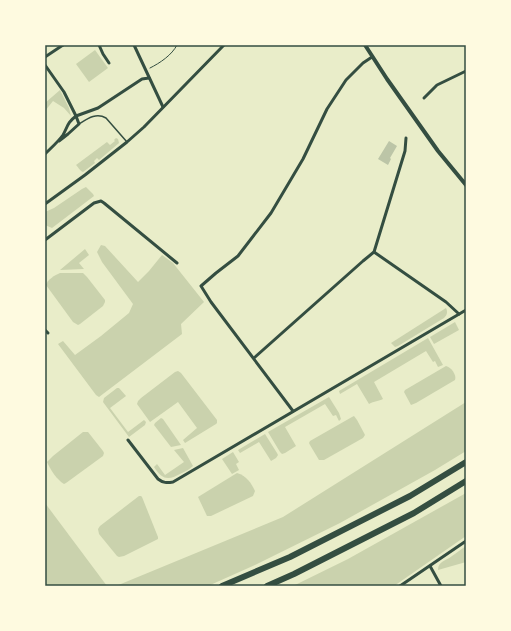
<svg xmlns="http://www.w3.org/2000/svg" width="511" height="631" font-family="'Fira Sans',sans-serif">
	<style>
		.green { fill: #cad2ad }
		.building { fill: #bcc5a7 }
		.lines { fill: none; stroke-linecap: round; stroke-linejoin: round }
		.path { stroke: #344e41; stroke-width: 1 }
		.service { stroke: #344e41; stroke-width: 1.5 }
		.minor { stroke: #344e41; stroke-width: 3 }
		.tertiary { stroke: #344e41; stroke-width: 4 }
		.motorway { stroke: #344e41; stroke-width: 6 }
		.neatline { fill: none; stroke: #344e41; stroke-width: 1.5 }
	</style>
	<rect width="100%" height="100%" fill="#e9edc9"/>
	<g class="green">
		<path d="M95,50l13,18 -19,14 -13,-18z"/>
		<path d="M60,90l9,18 2,8 -7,-8 -11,-7 -8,10v-8z"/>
		<path d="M116,138l2,1 1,4 -20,17 -2,-2 -3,3 1,2 -12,9c-3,-1 -5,-5 -7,-7l31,-23 3,3 5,-4 -1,-1z"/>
		<path d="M86,187l7,7 1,2 -42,32 -7,-3v-13l9,-4 28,-19z"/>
		<path d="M101,245l4,1 33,36 11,-11 13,-16 11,8 31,39 -23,22 1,10 -83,63 -3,-2 -38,-51 5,-3 12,14 26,-19 28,-23 4,-9 -31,-42 -5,-10z"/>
		<path d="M85,249l4,6 -10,8 5,6 -24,1z"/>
		<path d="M60,273h23l4,4 18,23v2l-2,4 -23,18 -2,1 -5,-3 -27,-37c1,-5 9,-10 14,-12z"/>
		<path d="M446,308c2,4 1,7 -2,10l-46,28 -3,1 -4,-4z"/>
		<path d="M455,322l4,8 -25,14 -4,-7z"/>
		<path d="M428,338l15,27 -5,2 -3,-6 -2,1 -7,-11 -52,31 9,17c-4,2 -9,2 -14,5l-12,-20 -17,10 -1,-3z"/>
		<path d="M446,366c5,1 11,9 9,14l-39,23 -5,2 -7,-13 1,-2z"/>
		<path d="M178,371l3,2 36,47v3l-1,1 -31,19 -2,-3 14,-12 -19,-26 -28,20 -13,-18 1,-3 3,-3 34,-26z"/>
		<path d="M117,388h2l7,8 -16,12 18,24 16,-12 2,2 -1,3 -16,12 -26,-35 1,-4z"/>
		<path d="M329,397l10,16 2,6 -2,2 -3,-6 -3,1 -8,-12 -40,23 11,19 -11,7 -3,1 -2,-2 -12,-20z"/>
		<path d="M466,402v49l-31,19 -95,53 -85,42 -47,21h-92l167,-69z"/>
		<path d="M354,416l3,4 7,13 1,2 -2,3 -39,22h-5l-9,-15 -1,-2 1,-2 42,-24z"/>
		<path d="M161,418l2,1 18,26 -10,2 -17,-22 1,-2z"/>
		<path d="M83,432h5l15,19 1,2 -1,3 -37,27 -2,1c-7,-4 -14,-15 -17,-22l6,-6z"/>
		<path d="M265,434l12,19 1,2 -2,3 -5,3 -12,-19 -19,11 -2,-3z"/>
		<path d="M183,448l10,18c-3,3 -7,5 -11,7 -13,7 -19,8 -28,-6l3,-3 8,11 19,-13 -10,-12z"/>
		<path d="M233,452l6,10 -3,2 3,6 -7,4 -10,-15z"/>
		<path d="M237,473c10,3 14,10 18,18l-2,5 -42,20h-4l-9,-19z"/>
		<path d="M466,493v43l-72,50h-101l55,-27z"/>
		<path d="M139,496h2l1,1 16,40v2l-34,17 -5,1 -2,-1 -18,-22 -1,-5 2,-3z"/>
		<path d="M45,503l62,83h-62z"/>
		<path d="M466,546v16l-28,8c0,-9 8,-9 14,-14 5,-3 9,-7 14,-10z"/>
	</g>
	<path class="building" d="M389,141l8,5 -7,12 1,1 -3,6 -10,-6z"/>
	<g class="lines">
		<path class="path" d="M150,68c10,-5 22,-13 27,-23"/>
		<path class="service" d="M79,124c8,-5 17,-12 27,-6l21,24"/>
		<g class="minor">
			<path d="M99,45l4,9 6,9"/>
			<path d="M134,45l29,62"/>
			<path d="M45,57l18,-12"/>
			<path d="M45,65l19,27 12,24 22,-8 44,-29 7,-1"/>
			<path d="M424,98l13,-13 29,-14"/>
			<path d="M45,154c6,-6 13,-12 18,-19 5,-9 4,-12 13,-19l3,8 -11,10 -9,7"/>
			<path d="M45,204l40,-29 42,-33 17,-15 80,-82"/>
			<path d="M45,240l49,-37 7,-2 3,2 73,60"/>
			<path d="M374,252l72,50 13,12"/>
			<path d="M45,330l3,3"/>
			<path d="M254,358l109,-97 11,-9 31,-101 1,-13"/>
			<path d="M293,411l-82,-109 -10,-16 15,-13 22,-17 33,-43 32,-54 24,-50 19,-29 17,-17 9,-6"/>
			<path d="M128,440l30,39c5,4 9,4 15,3l293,-172"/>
			<path d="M430,566l11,20"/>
			<path d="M400,586l66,-45"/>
		</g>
		<path class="tertiary" d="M365,45l22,34 51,72 28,34"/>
		<g class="motorway">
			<path d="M222,586l68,-29 120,-61 56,-34"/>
			<path d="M267,586l27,-12 120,-61 52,-32"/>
		</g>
	</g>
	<rect width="511" height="631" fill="none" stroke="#fefae0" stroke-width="92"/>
	<rect x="46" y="46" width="419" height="539" class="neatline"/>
</svg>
